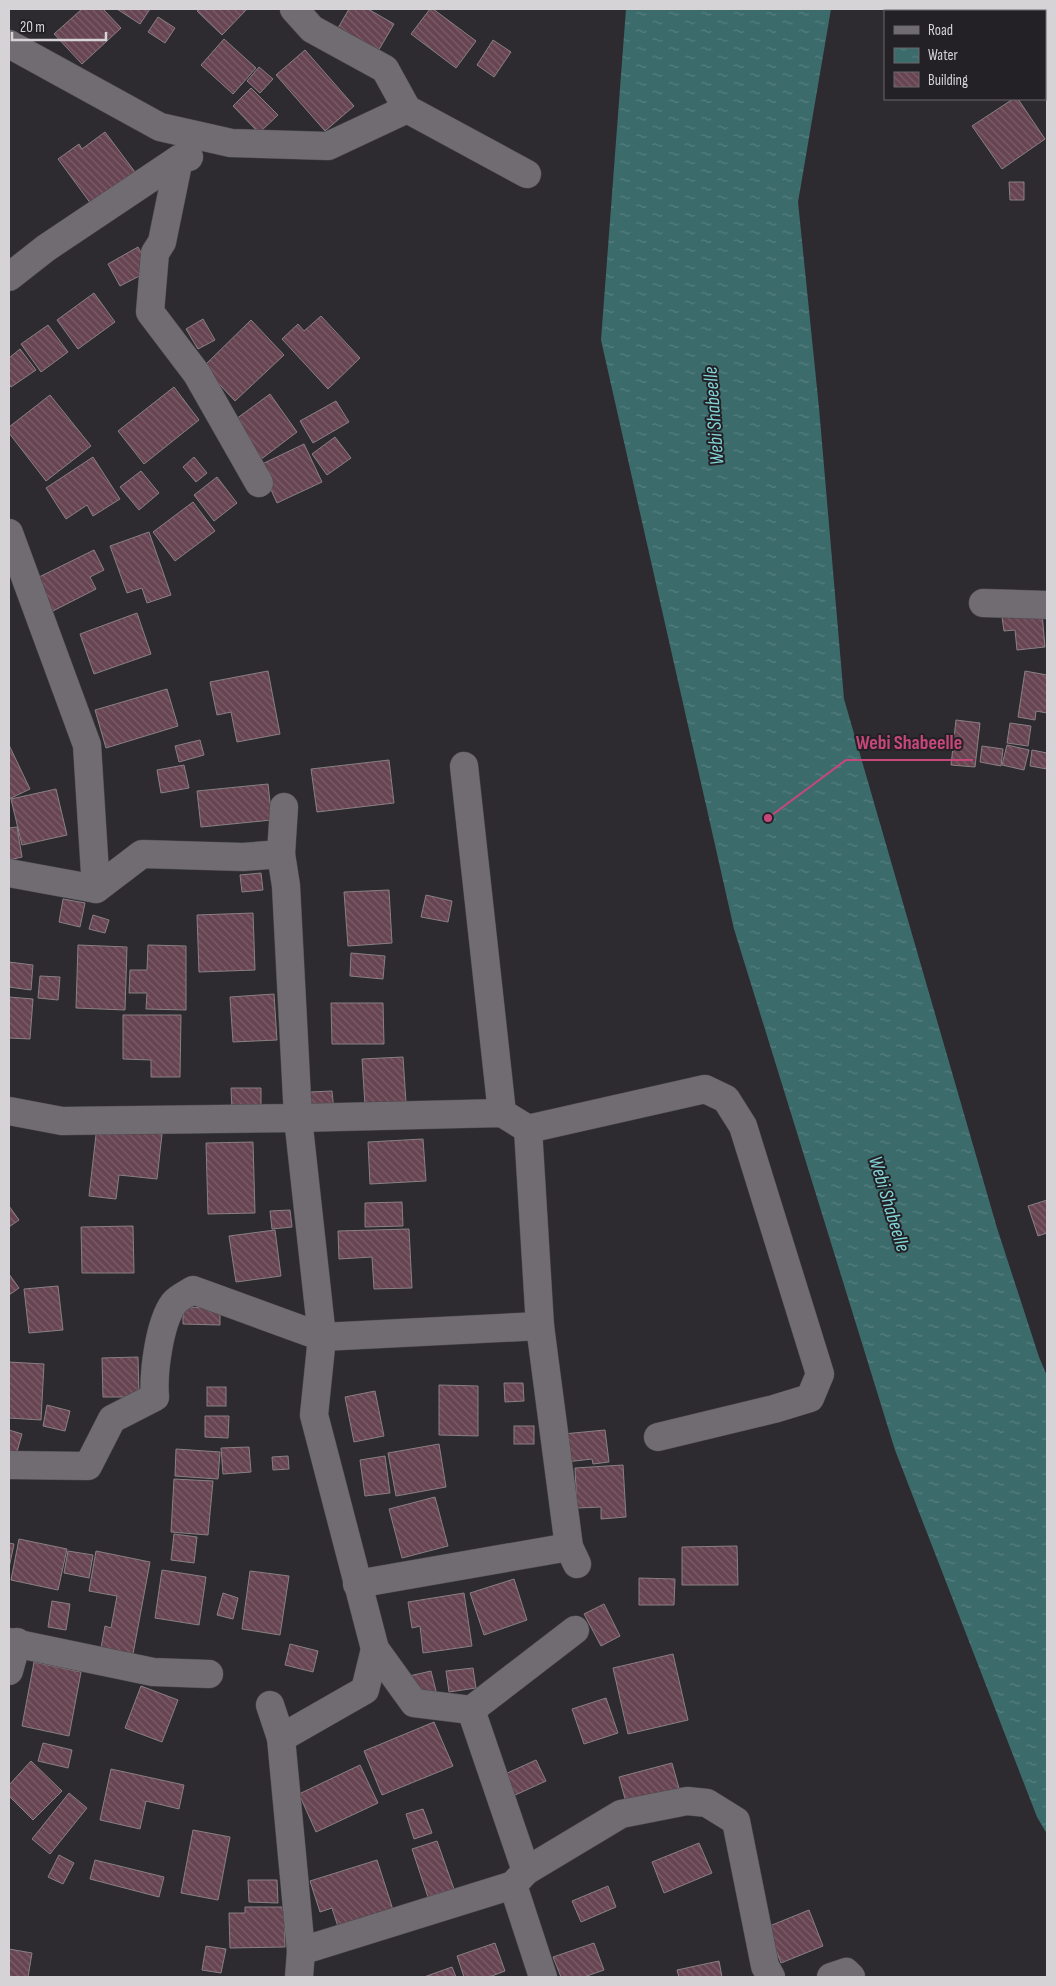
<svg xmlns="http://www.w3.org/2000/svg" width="1056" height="1986" font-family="'Sofia Sans Condensed',sans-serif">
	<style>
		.water { fill: url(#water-ripples) }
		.building { fill: url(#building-back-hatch); stroke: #888082 }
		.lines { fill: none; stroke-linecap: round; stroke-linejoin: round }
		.minor-casing { stroke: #4c494d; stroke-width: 29 }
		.minor { stroke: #706c71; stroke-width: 28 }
		.labels { text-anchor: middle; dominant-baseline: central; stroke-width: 4; stroke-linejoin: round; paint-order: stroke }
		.water-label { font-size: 20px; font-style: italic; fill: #81d4d7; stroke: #242126 }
		.leader { fill: none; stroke: #c7477a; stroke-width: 2 }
		.callout-dot { fill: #c7477a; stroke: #242126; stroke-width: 2 }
		.callout-label { font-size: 20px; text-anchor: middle; font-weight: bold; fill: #c7477a; stroke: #242126; stroke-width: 4; stroke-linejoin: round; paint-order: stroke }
	</style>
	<defs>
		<pattern id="water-ripples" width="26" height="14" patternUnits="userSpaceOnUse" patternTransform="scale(1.25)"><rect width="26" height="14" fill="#3c6b6c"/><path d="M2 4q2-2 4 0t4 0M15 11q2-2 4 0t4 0" fill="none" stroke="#577f80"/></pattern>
		<pattern id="building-back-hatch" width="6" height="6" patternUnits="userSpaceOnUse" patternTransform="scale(1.25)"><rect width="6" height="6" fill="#674451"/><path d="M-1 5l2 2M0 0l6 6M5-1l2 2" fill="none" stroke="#7c5e69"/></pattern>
	</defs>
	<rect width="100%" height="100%" fill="#2e2b30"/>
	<path class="water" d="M626,9h205l-33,193 21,206 25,291 153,529 42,129 8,19v458l-10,-17 -142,-367 -161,-521 -133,-589z"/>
	<g class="building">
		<path d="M82,9h21l18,19 -39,36 -28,-30z"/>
		<path d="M117,9h33l-10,15z"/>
		<path d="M200,9h47l-25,26 -25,-24z"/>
		<path d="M349,9h19l26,15 -20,34 -40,-23z"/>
		<path d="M430,9h3l43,32 -20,27 -45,-34z"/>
		<path d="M158,17l17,11 -10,15 -17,-11z"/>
		<path d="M224,39l32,29 -23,26 -32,-29z"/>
		<path d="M493,40l18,12 -17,25 -17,-12z"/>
		<path d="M305,50l49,56 -29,25 -49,-56z"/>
		<path d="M259,67l14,12 -13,14 -13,-12z"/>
		<path d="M251,88l27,27 -19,18 -26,-27z"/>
		<path d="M1013,99h5l27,40 -43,30 -30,-43z"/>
		<path d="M105,132l30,40 -24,17 -17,19 -36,-49 21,-15 3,5z"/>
		<path d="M1009,182h15v18h-14z"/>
		<path d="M138,247l13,23 -31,16 -12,-22z"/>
		<path d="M94,293l21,29 -37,27 -21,-29z"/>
		<path d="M321,316l39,42 -32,31 -46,-50 16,-15 6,7z"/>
		<path d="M203,319l12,21 -17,9 -12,-20z"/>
		<path d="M251,320l33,35 -49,46 -32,-34z"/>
		<path d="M48,325l20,27 -27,20 -20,-28z"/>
		<path d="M20,349l16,21 -25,17 -2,-3v-26z"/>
		<path d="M174,387l25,33 -55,44 -26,-33z"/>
		<path d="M270,394l27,38 -37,28 -28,-38z"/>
		<path d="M50,395l41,51 -45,35 -37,-48v-6z"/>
		<path d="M336,401l13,21 -36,21 -13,-22z"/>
		<path d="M335,437l16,21 -24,17 -15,-21z"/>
		<path d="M304,444l18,38 -45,21 -17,-38z"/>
		<path d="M93,457l27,42 -27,17 -6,-11 -21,14 -20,-31z"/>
		<path d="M194,457l13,16 -11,9 -13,-15z"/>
		<path d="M141,471l18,22 -20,17 -19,-23z"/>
		<path d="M217,477l20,26 -23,18 -20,-26z"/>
		<path d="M193,502l22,29 -40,30 -22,-29z"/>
		<path d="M149,532l22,63 -24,8 -5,-15 -15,5 -17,-47z"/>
		<path d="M94,550l10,20 -14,7 6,12 -47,24 -16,-33z"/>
		<path d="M137,613l14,41 -57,20 -14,-40z"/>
		<path d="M1042,613l3,34 -28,3 -2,-20 -11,1 -2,-14z"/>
		<path d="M268,671l12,63 -43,8 -6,-30 -14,3 -7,-33z"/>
		<path d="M1025,671l22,4v38l-11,-2 -1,9 -17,-3z"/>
		<path d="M167,689l11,37 -72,22 -11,-38z"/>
		<path d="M956,720l24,3 -5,44 -24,-2z"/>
		<path d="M1010,723l21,3 -3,20 -21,-3z"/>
		<path d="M200,740l4,15 -25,7 -4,-16z"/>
		<path d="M9,745l21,44 -21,10z"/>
		<path d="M1007,745l22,5 -5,20 -22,-5z"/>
		<path d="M982,746l21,3 -2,17 -21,-4z"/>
		<path d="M1032,750l15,3v16l-17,-3z"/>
		<path d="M389,760l5,43 -77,9 -6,-43z"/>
		<path d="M184,765l5,23 -28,5 -4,-23z"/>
		<path d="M268,784l4,36 -71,7 -4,-36z"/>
		<path d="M56,789l11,46 -45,10 -11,-46z"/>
		<path d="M17,827l5,30 -13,3v-32z"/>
		<path d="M261,873l2,17 -21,2 -2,-17z"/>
		<path d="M389,890l3,53 -44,3 -4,-54z"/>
		<path d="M426,895l26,6 -4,21 -27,-5z"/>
		<path d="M63,899l22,4 -5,24 -21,-5z"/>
		<path d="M253,913l2,57 -56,2 -2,-57z"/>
		<path d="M93,915l16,5 -4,13 -16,-4z"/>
		<path d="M78,945l49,2 -2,63 -49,-2z"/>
		<path d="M148,945l38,1v64l-40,-1 1,-16h-18l1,-23h17z"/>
		<path d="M351,953l34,3 -2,23 -33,-3z"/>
		<path d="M9,962l24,3 -2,25 -22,-3z"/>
		<path d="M40,976l20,1 -2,23 -20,-2z"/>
		<path d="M274,994l3,46 -44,2 -3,-45z"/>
		<path d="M9,997l24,2 -3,40 -21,-1z"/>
		<path d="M331,1003h52l1,41h-52z"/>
		<path d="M123,1015h58l-1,62h-29v-17l-28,-1z"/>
		<path d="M403,1057l3,46 -41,2 -3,-46z"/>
		<path d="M231,1088h30v22l-29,1z"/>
		<path d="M332,1091l2,20 -22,1 -2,-20z"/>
		<path d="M97,1126l65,8 -5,45 -38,-4 -3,24 -27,-3z"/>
		<path d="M423,1139l3,42 -56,3 -2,-42z"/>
		<path d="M253,1142l2,71 -47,1 -2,-71z"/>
		<path d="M1047,1200v33l-9,3 -10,-30z"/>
		<path d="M402,1202l1,24 -38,1v-24z"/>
		<path d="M9,1206l10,14 -10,7z"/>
		<path d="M290,1210l2,17 -20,2 -2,-18z"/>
		<path d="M133,1226l1,47h-52l-1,-46z"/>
		<path d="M409,1229l3,59 -38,1 -2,-32 -33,2 -1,-28z"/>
		<path d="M275,1230l6,46 -45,6 -7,-46z"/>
		<path d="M9,1274l10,14 -10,7z"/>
		<path d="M58,1286l5,44 -34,3 -5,-44z"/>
		<path d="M183,1307l37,1v17l-37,-1z"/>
		<path d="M138,1357l1,40h-36l-1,-39z"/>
		<path d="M9,1362l35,2 -3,56 -32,-2z"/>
		<path d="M504,1383h19l1,18 -19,1z"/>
		<path d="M439,1385l39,1v50l-39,-1z"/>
		<rect x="207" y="1387" width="19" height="19"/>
		<path d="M375,1391l9,45 -30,6 -9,-45z"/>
		<path d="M47,1405l23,6 -5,20 -22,-5z"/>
		<path d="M205,1416h24l-1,22 -23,-1z"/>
		<rect x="514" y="1426" width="20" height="18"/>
		<path d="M9,1430l13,4 -6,21 -7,-2z"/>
		<path d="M605,1430l4,32 -16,2 -1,-5 -26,3 -3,-28z"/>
		<path d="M439,1444l7,43 -50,9 -8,-43z"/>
		<path d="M249,1447l2,25 -28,2 -2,-26z"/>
		<path d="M176,1449l44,3 -2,27 -43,-3z"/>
		<path d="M288,1456l1,13 -16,1 -1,-13z"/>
		<path d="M385,1456l5,37 -25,3 -5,-36z"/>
		<path d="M623,1465l3,52 -25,2v-12l-24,1 -2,-40z"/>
		<path d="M174,1479l39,2 -5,54 -37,-3z"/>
		<path d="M435,1497l13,49 -46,12 -13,-49z"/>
		<path d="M174,1534l23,3 -3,26 -23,-3z"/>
		<path d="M19,1539l48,10 -9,41 -47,-10z"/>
		<path d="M9,1543l5,1 -5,24z"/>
		<path d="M737,1546l1,39h-56v-38z"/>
		<path d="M68,1551l25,4 -4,23 -25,-5z"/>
		<path d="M96,1551l54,11 -17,92 -32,-6 4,-22 6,2 6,-32 -28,-5z"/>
		<path d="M162,1570l44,7 -7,48 -44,-7z"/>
		<path d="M250,1571l39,5 -9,59 -38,-6z"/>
		<path d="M639,1578l36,1 -1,26h-35z"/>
		<path d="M514,1579l13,41 -43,15 -14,-42z"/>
		<path d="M223,1593l15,5 -5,21 -16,-4z"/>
		<path d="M464,1593l8,53 -49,7 -3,-27 -8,2 -4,-26z"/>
		<path d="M52,1601l18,3 -4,26 -18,-3z"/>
		<path d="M604,1604l16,32 -19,10 -17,-32z"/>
		<path d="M290,1644l28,7 -5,21 -28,-7z"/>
		<path d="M673,1654l15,66 -60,14 -15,-66z"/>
		<path d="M34,1662l47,10 -12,64 -47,-10z"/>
		<path d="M473,1668l3,20 -27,4 -3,-21z"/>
		<path d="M431,1671l5,20 -22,6 -5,-21z"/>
		<path d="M141,1686l37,14 -16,42 -37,-14z"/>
		<path d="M606,1698l12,35 -34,11 -12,-35z"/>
		<path d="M434,1722l19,44 -71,29 -18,-44z"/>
		<path d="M43,1743l29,7 -4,18 -30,-7z"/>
		<path d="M536,1760l10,21 -33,15 -10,-21z"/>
		<path d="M31,1761l31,30 -29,29 -24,-24v-11z"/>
		<path d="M672,1763l8,29 -53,14 -8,-29z"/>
		<path d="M360,1765l18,38 -62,29 -17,-38z"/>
		<path d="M111,1769l73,16 -5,24 -33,-8 -6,28 -40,-9z"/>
		<path d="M69,1793l18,15 -37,46 -18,-15z"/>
		<path d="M423,1809l9,24 -18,6 -8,-25z"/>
		<path d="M193,1830l37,7 -12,63 -37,-7z"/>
		<path d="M437,1841l17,48 -26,8 -16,-48z"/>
		<path d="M699,1843l13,30 -48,20 -12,-31z"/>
		<path d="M59,1855l15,8 -11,21 -15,-7z"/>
		<path d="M95,1860l69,17 -5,20 -69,-18z"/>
		<path d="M377,1860l18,56 -55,17 -8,-25 -12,4 -10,-31z"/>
		<path d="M248,1880h29l1,23 -29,-1z"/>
		<path d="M608,1886l8,21 -35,15 -9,-21z"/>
		<path d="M245,1907h39l1,40 -55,1 -1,-35h16z"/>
		<path d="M809,1910l14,36 -42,17 -14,-36z"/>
		<path d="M495,1943l10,28 -16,6h-25l-7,-21z"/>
		<path d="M594,1943l10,27 -20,7h-23l-8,-20z"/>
		<path d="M206,1946l20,3 -5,24 -19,-3z"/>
		<path d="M9,1949l23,4 -4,24h-19z"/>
		<path d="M719,1961l3,16h-43l-2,-7z"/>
		<path d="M452,1967l4,10h-32z"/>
	</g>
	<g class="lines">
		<g class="minor-casing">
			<g id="minor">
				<path d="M294,9l18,20 73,40 22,40 120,65"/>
				<path d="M9,44l151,83 71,16 97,3 79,-37"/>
				<path d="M179,159l-17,83 -7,11 -5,59 47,62 62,109"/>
				<path d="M9,277l37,-29 133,-89 10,-2"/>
				<path d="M9,533l78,212 9,144"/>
				<path d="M983,603l64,2"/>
				<path d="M464,766l38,347"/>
				<path d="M284,807l-3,47 5,32 12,232 24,219 218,-11"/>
				<path d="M9,873l87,16 46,-35 101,3 38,-3"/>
				<path d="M9,1111l53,10 236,-3 204,-5 26,16 177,-40 21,10 17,27 77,248 -10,24 -36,11 -116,28"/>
				<path d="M528,1129l12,197 29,221 8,17"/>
				<path d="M9,1465l79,1 24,-47 43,-22c-2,-23 4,-74 19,-94 4,-5 13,-9 19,-13l129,47 -8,78 61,234 39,54 57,7 104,-80"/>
				<path d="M357,1584l212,-37"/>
				<path d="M9,1642l144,30 56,2"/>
				<path d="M9,1671l8,-29"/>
				<path d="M270,1705l11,33 20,213 -2,26"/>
				<path d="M471,1710l55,161"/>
				<path d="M281,1738l84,-48 10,-41"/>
				<path d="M301,1951l212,-66"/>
				<path d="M543,1977l-30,-92 13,-14 95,-57 66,-13 20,2 29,18 29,145 6,11"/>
				<path d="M831,1977l15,-5 5,5"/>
			</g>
		</g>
		<use href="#minor" class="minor"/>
	</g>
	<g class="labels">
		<g class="water-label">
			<text transform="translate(714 416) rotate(-94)">Webi Shabeelle</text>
			<text transform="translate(889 1204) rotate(73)">Webi Shabeelle</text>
		</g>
	</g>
	<path class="leader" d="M768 818L846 760H973"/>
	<circle class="callout-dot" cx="768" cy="818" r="5"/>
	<g class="callout-label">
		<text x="909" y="749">Webi Shabeelle</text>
	</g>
	<rect width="1056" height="1986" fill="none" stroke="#d6d3d6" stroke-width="20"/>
	<rect x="884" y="10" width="162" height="90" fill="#242126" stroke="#6b686c"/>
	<rect x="894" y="26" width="25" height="8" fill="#706c71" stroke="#6b686c"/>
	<text x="928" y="35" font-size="15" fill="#d6d3d6">Road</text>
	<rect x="894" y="48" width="25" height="15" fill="url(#water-ripples)" stroke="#6b686c"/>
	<text x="928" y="60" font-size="15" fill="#d6d3d6">Water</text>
	<rect x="894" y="72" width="25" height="15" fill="url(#building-back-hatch)" stroke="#6b686c"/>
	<text x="928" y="85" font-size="15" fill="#d6d3d6">Building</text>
	<path d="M12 32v8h94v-8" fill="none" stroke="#d6d3d6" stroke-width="2.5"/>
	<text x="20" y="32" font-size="15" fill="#d6d3d6" stroke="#242126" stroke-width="4" paint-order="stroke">20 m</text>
</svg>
